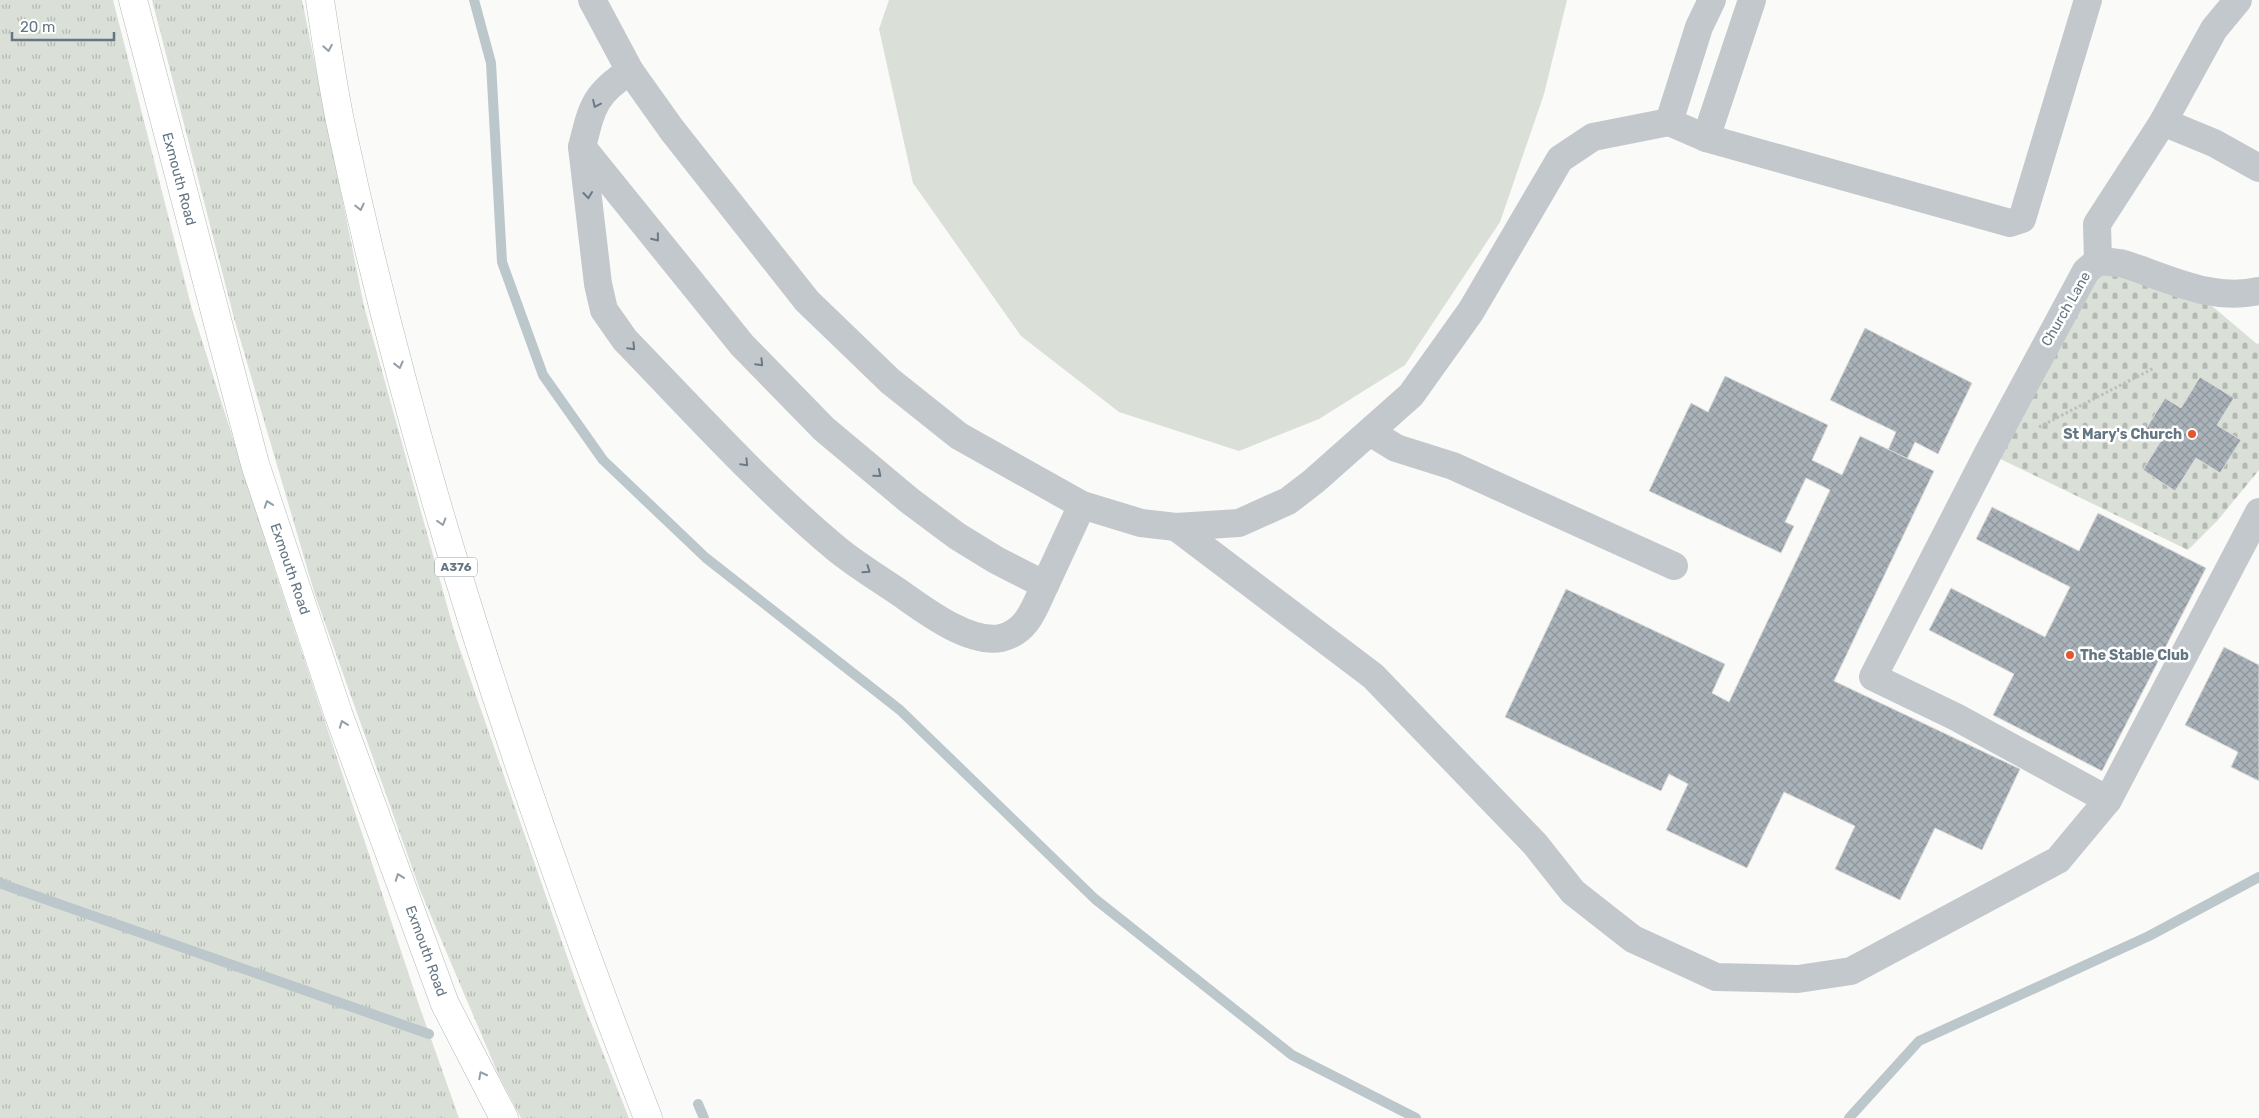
<svg xmlns="http://www.w3.org/2000/svg" width="2259" height="1118" font-family="Rubik,sans-serif">
	<style>
		.grass { fill: url(#grass-tufts) }
		.cemetery { fill: url(#cemetery-stones) }
		.garden { fill: #dadfd7 }
		.lines { fill: none; stroke-linecap: round; stroke-linejoin: round }
		.stream { stroke: #bbc7cb; stroke-width: 10 }
		.building { fill: url(#building-cross-hatch); stroke: #dcdcda }
		.highway-casing { stroke: #b4b9bd; stroke-width: 29 }
		.path { stroke: #bbbfc2; stroke-width: 3; stroke-dasharray: 2.5 2.5; stroke-linecap: butt }
		.minor { stroke: #c3c8cc; stroke-width: 28 }
		.highway { stroke: #fff; stroke-width: 28 }
		.oneway { stroke: #939fa8 }
		.oneway2 { stroke: #6a7a87 }
		.poi-dot { fill: #e4572e; stroke: #fff; stroke-width: 2 }
		.labels { text-anchor: middle; dominant-baseline: central; stroke-width: 5; stroke-linejoin: round; paint-order: stroke }
		.shield { fill: #fff; stroke: #939fa8; stroke-width: 1 }
		.shield-label { font-size: 12px; font-weight: bold; fill: #657683 }
		.street-label { font-size: 14px; fill: #657683; stroke: #fff }
		.poi-label { font-size: 14px; font-weight: bold; fill: #657683; stroke: #fff; text-anchor: end }
	</style>
	<defs>
		<pattern id="grass-tufts" width="24" height="20" patternUnits="userSpaceOnUse" patternTransform="scale(1.25)"><rect width="24" height="20" fill="#dadfd7"/><path d="M3 7l-1-3M5 7V3M7 7l1-3M15 17l-1-3M17 17v-4M19 17l1-3" fill="none" stroke="#b4b9b4"/></pattern>
		<pattern id="cemetery-stones" width="16" height="16" patternUnits="userSpaceOnUse" patternTransform="scale(1.25)"><rect width="16" height="16" fill="#dadfd7"/><path d="M2 7V4a2 2 0 0 1 4 0v3zM10 15v-3a2 2 0 0 1 4 0v3z" fill="#b4b9b4"/></pattern>
		<pattern id="building-cross-hatch" width="8" height="8" patternUnits="userSpaceOnUse" patternTransform="scale(1.25)"><rect width="8" height="8" fill="#aab3b9"/><path d="M0 0l8 8M0 8l8-8" fill="none" stroke="#8e969c"/></pattern>
	</defs>
	<rect width="100%" height="100%" fill="#fafaf8"/>
	<g class="grass">
		<path d="M0,0h113l79,309 83,262 144,434 40,113h-459z"/>
		<path d="M152,0h150l62,306 92,332 128,367 45,113h-108l-22,-42 -79,-186 -105,-295 -81,-277z"/>
	</g>
	<path class="cemetery" d="M2100,269l112,37 45,38 2,-1v127l-41,50 -30,30 -200,-97z"/>
	<path class="garden" d="M889,0h678l-23,94 -44,128 -95,143 -86,54 -80,32 -120,-39 -98,-76 -108,-153 -34,-154z"/>
	<g class="lines">
		<g class="stream">
			<path d="M474,0l17,63 11,199 41,113 60,85 103,98 194,152 195,189 197,156 124,63"/>
			<path d="M0,882l2,2 427,150"/>
			<path d="M698,1104l6,14"/>
			<path d="M1849,1118l70,-77 230,-105 110,-59"/>
		</g>
	</g>
	<g class="building">
		<path d="M1865,328l107,55 -34,71 -23,-12 -8,17 -19,-9 8,-18 -66,-32z"/>
		<path d="M1725,376l103,49 -16,35 30,15 18,-39 74,35 -100,210 186,88 -38,81 -47,-22 -35,72 -65,-31 20,-43 -71,-34 -37,76 -81,-38 22,-46 -19,-10 -8,17 -156,-74 61,-128 159,75 -13,29 17,9 101,-212 -24,-12 -21,44 9,4 -13,27 -132,-62 42,-88 17,9z"/>
		<path d="M2200,377l34,21 -17,27 24,15 -21,33 -24,-15 -21,33 -32,-21 19,-31 -16,-10 19,-31 16,10z"/>
		<path d="M1992,507l87,44 19,-38 108,55 -104,203 -109,-56 21,-41 -85,-44 22,-42 94,49 25,-50 -94,-48z"/>
		<path d="M2224,647l35,18v116l-28,-14 7,-15 -53,-27z"/>
	</g>
	<g class="lines">
		<g class="highway-casing">
			<g id="highway">
				<path d="M133,0l122,464 83,249 107,291 59,114"/>
				<path d="M320,0c6,40 12,81 20,121 72,341 182,673 308,997"/>
			</g>
		</g>
		<path class="path" d="M2039,427l115,-59"/>
		<g class="minor">
			<path d="M592,0l38,71 42,59 135,171 83,80 69,55 123,69 59,18 35,4 63,-4 49,-22 26,-20 97,-86 60,-84 89,-152 33,-22 76,-15 30,-95 13,-27"/>
			<path d="M630,71c-36,23 -38,36 -48,76l160,198 82,84 86,72 47,35 39,24 49,25 37,-80"/>
			<path d="M1669,122l37,16 304,85 12,-4 66,-219"/>
			<path d="M2163,122l51,21 45,25"/>
			<path d="M1706,138l46,-138"/>
			<path d="M582,147l16,137 6,26 21,30c69,71 136,146 213,210 20,16 43,30 65,45 24,17 67,49 98,43 27,-6 34,-32 44,-53"/>
			<path d="M2098,261l-1,-37 66,-102 51,-93 24,-29"/>
			<path d="M1370,432l26,16 57,18 221,100"/>
			<path d="M1176,527l197,149 162,168 38,48 60,47 83,38 82,2 53,-8 207,-111 50,-60 151,-288"/>
			<path d="M2108,800l-152,-83 -83,-40 115,-224 98,-182 12,-10c8,1 18,1 26,3 44,14 88,38 135,27"/>
		</g>
		<use href="#highway" class="highway"/>
	</g>
	<defs><path id="oneway-chevron" d="M-2-3.5L2.5 0L-2 3.5" fill="none" stroke-width="1.6" stroke-linecap="round" stroke-linejoin="round" transform="scale(1.25)"/></defs>
	<g class="oneway">
		<use href="#oneway-chevron" transform="translate(328 48) rotate(80)"/>
		<use href="#oneway-chevron" transform="translate(360 207) rotate(77)"/>
		<use href="#oneway-chevron" transform="translate(399 365) rotate(76)"/>
		<use href="#oneway-chevron" transform="translate(268 504) rotate(-109)"/>
		<use href="#oneway-chevron" transform="translate(442 522) rotate(73)"/>
		<use href="#oneway-chevron" transform="translate(343 724) rotate(-110)"/>
		<use href="#oneway-chevron" transform="translate(399 877) rotate(-110)"/>
		<use href="#oneway-chevron" transform="translate(482 1075) rotate(-117)"/>
	</g>
	<g class="oneway2">
		<use href="#oneway-chevron" transform="translate(596 104) rotate(115)"/>
		<use href="#oneway-chevron" transform="translate(588 195) rotate(84)"/>
		<use href="#oneway-chevron" transform="translate(656 238) rotate(51)"/>
		<use href="#oneway-chevron" transform="translate(632 347) rotate(46)"/>
		<use href="#oneway-chevron" transform="translate(760 363) rotate(46)"/>
		<use href="#oneway-chevron" transform="translate(745 463) rotate(46)"/>
		<use href="#oneway-chevron" transform="translate(878 474) rotate(40)"/>
		<use href="#oneway-chevron" transform="translate(867 570) rotate(35)"/>
	</g>
	<g class="poi-dot">
		<circle cx="2192" cy="434" r="5"/>
		<circle cx="2070" cy="655" r="5"/>
	</g>
	<g class="labels">
		<rect class="shield" x="435" y="557.5" width="42" height="19" rx="4"/>
		<g class="shield-label">
			<text x="456" y="567">A376</text>
		</g>
		<g class="street-label">
			<text transform="translate(179 179) rotate(75)">Exmouth Road</text>
			<text transform="translate(2066 309) rotate(-60)">Church Lane</text>
			<text transform="translate(290 569) rotate(71)">Exmouth Road</text>
			<text transform="translate(426 951) rotate(70)">Exmouth Road</text>
		</g>
		<g class="poi-label">
			<text x="2182" y="434">St Mary's Church</text>
			<text x="2080" y="655" text-anchor="start">The Stable Club</text>
		</g>
	</g>
	<path d="M12 32v8h102v-8" fill="none" stroke="#657683" stroke-width="2.5"/>
	<text x="20" y="32" font-size="15" fill="#657683" stroke="#ffffff" stroke-width="4" paint-order="stroke">20 m</text>
</svg>
